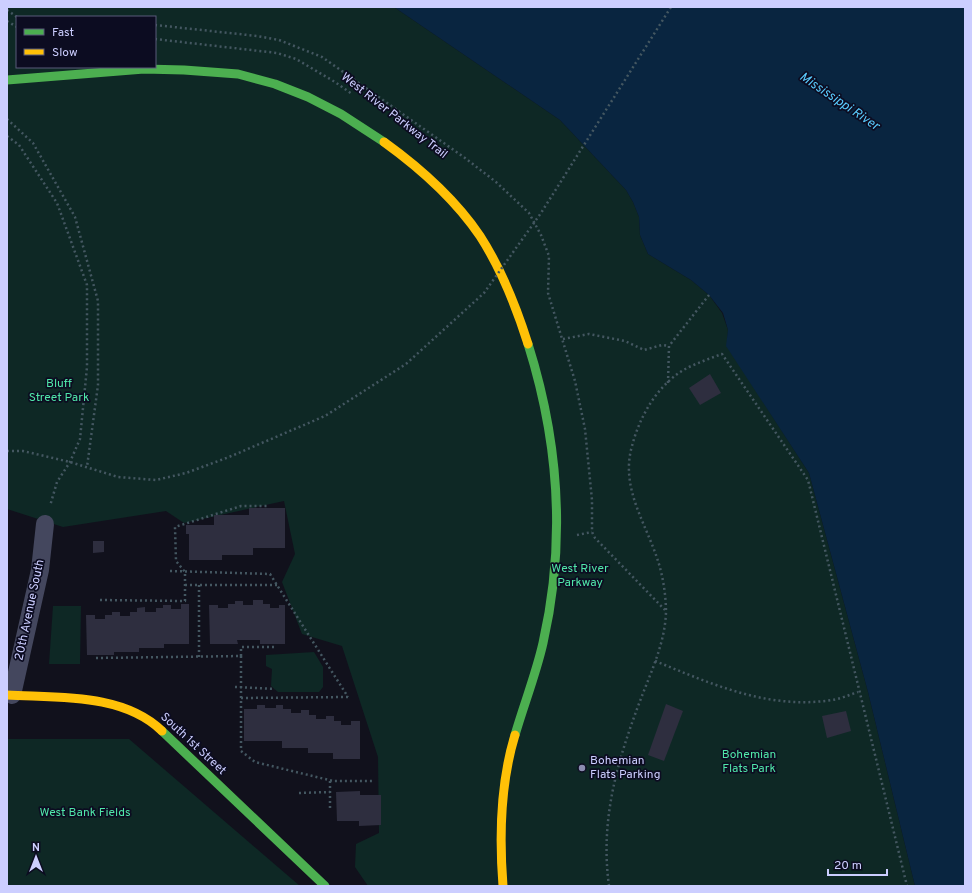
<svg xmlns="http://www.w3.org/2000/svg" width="972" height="893" font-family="Overpass,sans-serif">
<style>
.green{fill:#0e2825;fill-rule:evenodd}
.water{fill:#092540}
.building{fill:#2e2e3f}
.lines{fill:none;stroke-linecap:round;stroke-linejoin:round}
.path{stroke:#445761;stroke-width:2.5;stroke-dasharray:2 3;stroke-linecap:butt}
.street{stroke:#44475e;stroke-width:18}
.fast{stroke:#4caf50;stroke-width:9}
.slow{stroke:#ffc107;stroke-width:9}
.path-bridge{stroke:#445761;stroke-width:2.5;stroke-dasharray:2 3;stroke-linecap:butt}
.poi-dot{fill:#8b8cb0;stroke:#0c0c21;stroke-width:1.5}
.labels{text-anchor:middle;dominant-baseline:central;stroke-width:3.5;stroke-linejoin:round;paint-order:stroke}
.street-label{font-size:12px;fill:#ccceff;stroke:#0c0c21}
.park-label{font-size:12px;fill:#50e7a9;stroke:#0c0c21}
.poi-label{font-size:12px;fill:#ccceff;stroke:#0c0c21;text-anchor:start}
.water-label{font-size:13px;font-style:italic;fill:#5acdff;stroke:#0c0c21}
</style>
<rect width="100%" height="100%" fill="#11111c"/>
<g class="green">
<path d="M7,7H394L560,120L626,190L633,202L639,217L640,235L648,254L691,280L709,295L722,313L728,330L727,346L809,473L868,692L915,886H368L355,867L356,844L379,833L378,757L342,646L302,634L282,582L295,554L284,501L184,523L166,511L63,527L7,509ZM17,17H155V67H17Z"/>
<path d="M53,606H81L80,664H49Z"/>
<path d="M314,652L323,667V687L319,692H278L271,686L272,669L266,666V655Z"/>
<path d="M7,739H129L300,886H7Z"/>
</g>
<path class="water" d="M394,7H965V886H915L868,692L809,473L726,346L728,330L723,313L709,295L691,280L648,254L640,235L639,217L633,202L626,190L560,120Z"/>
<g class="building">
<path d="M710,374L721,393L700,405L689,388Z"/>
<path d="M249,508H285V548H253V555H222V560H189V534H186V525H214V515H249Z"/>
<path d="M93,541H104V552L93,553Z"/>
<path d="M253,600H263V604H270V608H279V605H285V644H260V640H237L238,644H210L209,605H218V608H228V604H235V601H243V605H253Z"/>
<path d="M181,604H189V644H164V648H139V652H114V655H87L86,615H95V619H105V615H112V612H120V616H130V612H137V608L145,607V612H156V608H163V605H171V609H181Z"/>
<path d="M666,704L683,711L664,761L648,755Z"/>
<path d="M257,705H265V708H276V705H283V709H291V713H301V710H309V715H316V719H326V716H334V721H341V725H351V721H360V759H333V753H308V748H282V741H244V709H257Z"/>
<path d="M846,711L851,731L827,738L822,716Z"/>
<path d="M360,791V795H381V825L359,826V821H337L336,792Z"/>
</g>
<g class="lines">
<g class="path">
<path d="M7,10L17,17"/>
<path d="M7,21L17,27"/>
<path d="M155,25L257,36L279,40L322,57L465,158L496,182L529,213L541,235L549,256L548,293L575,381L585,429L592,500V532L595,538L665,610"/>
<path d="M155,39L277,53L296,59L335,82L352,94"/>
<path d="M7,119L33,143L75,217L98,301V385L87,467"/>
<path d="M7,136L19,145L57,203L87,285V367L80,439L70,462L57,482L50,506"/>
<path d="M563,339L589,334L625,341L644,350L662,345L669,346"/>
<path d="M668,383L669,346L709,295"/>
<path d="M7,451H23L70,462L118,477L156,480L186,473L229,457L325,416L406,364"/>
<path d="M577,535L592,532"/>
<path d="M170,571L270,574L348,697"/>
<path d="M185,585H277"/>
<path d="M199,585V657"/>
<path d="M100,600L185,601V572L176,561L175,527L241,506H267"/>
<path d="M241,656V751L255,762L333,781H373"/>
<path d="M96,658L241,656V647H277"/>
<path d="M655,661C712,684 768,710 832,700C840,699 849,695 858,692"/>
<path d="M235,687L275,689"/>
<path d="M241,698L348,697"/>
<path d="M330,781V810"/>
<path d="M299,793L330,792"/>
<path d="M609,886C600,820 617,762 640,701C651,672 665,643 666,612C666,596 663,576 658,561C646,523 620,488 632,446C640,415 659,382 689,367C700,362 711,358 722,354L808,480L907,886"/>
</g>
<path class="street" d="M12,695L40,570L45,524"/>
<g class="fast">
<path d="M7,80L144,69L184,70L238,74L275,84L308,97L341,114L384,142"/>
<path d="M162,731L325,886"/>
<path d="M515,735C524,704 536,674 543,643C566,542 559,442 528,344"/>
</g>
<g class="slow">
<path d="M384,142C420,168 455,199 480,236C500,267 517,309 528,344"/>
<path d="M7,695C58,698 123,693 162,731"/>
<path d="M503,886C499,835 500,784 515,735"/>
</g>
<path class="path-bridge" d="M406,364L484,293L541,213L671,7"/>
</g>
<circle class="poi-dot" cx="582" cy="768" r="4"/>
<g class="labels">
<g class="street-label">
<text transform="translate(394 116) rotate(38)">West River Parkway Trail</text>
<text transform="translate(30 610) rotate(-78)">20th Avenue South</text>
<text transform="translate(193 744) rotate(43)">South 1st Street</text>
</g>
<g class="park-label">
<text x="59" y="384">Bluff<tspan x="59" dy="14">Street Park</tspan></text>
<text x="580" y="569">West River<tspan x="580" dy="14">Parkway</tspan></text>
<text x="749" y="755">Bohemian<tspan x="749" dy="14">Flats Park</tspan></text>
<text x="85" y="813">West Bank Fields</text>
</g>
<g class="poi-label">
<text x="590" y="761">Bohemian<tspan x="590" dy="14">Flats Parking</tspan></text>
</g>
<g class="water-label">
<text transform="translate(839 102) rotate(34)">Mississippi River</text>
</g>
</g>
<rect width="972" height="893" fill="none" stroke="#ccceff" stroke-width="16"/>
<rect x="16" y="16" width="140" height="52" fill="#0c0c21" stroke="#595a7a"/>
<rect x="24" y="29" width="20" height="6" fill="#4caf50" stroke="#595a7a"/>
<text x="52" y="36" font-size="12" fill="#ccceff">Fast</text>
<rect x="24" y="49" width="20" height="6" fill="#ffc107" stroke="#595a7a"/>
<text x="52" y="56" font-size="12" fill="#ccceff">Slow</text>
<g transform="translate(36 857)" stroke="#0c0c21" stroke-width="3" paint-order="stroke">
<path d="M0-3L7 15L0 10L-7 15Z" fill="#ccceff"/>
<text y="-6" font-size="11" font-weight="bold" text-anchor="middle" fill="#ccceff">N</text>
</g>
<path d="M828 869v6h59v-6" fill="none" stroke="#ccceff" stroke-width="2"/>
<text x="834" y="869" font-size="12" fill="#ccceff" stroke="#0c0c21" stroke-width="3" paint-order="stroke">20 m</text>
</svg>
